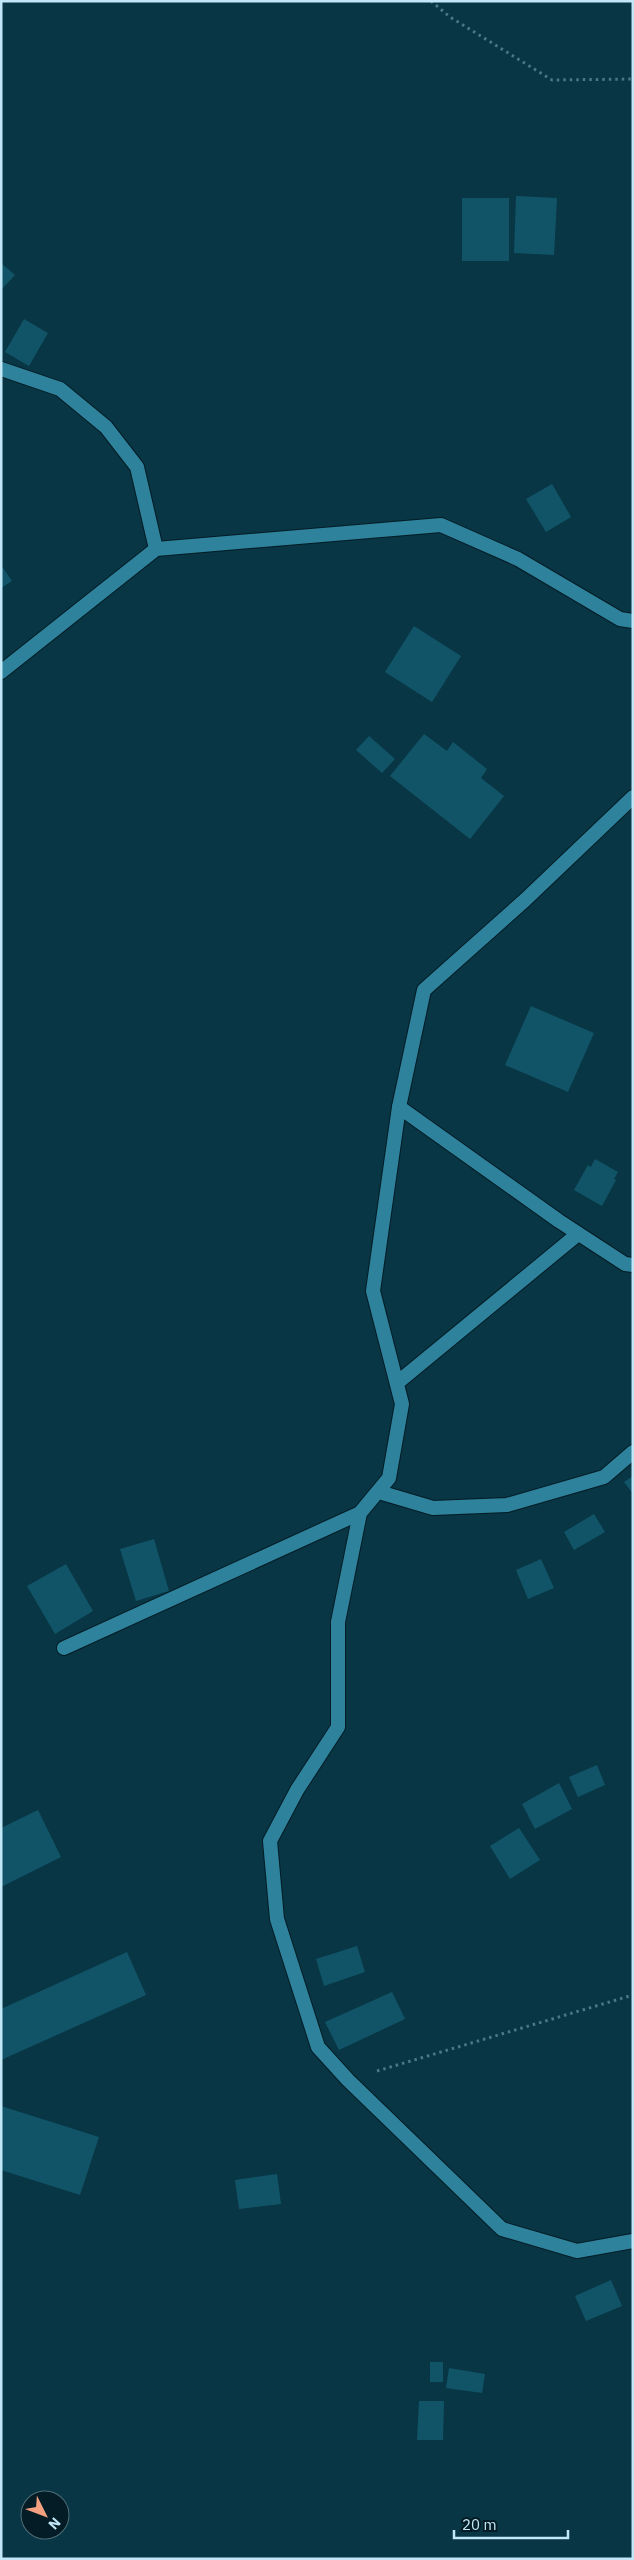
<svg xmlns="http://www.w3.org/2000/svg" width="634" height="2560" font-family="'IBM Plex Sans',sans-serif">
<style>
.building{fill:#115468}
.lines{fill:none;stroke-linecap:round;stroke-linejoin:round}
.service-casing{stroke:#031c25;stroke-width:16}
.minor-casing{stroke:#031c25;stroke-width:16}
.tertiary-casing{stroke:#031c25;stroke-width:16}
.path{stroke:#4c7786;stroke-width:3;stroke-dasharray:2.5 4;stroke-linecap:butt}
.service{stroke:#2e829c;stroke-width:14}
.minor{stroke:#2e829c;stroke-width:14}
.tertiary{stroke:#2e829c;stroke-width:14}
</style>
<rect width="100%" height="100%" fill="#083644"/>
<g class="building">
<path d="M516,196L557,198L554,255L514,253Z"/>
<rect x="462" y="198" width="47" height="63"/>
<path d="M1,263L15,275L1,290Z"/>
<path d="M24,319L48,333L29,366L5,352Z"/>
<path d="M552,484L571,517L546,532L526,499Z"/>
<path d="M1,565L12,581L1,588Z"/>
<path d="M414,626L461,656L432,702L385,672Z"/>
<path d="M424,734L447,751L453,742L487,769L481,778L504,796L470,839L390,776Z"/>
<path d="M369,736L395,759L382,773L356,750Z"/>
<path d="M531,1006L594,1033L568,1092L505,1065Z"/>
<path d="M595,1159L618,1172L614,1179L616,1180L602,1206L574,1190L588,1165L591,1167Z"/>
<path d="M633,1476V1494L624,1482Z"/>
<path d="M594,1514L605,1532L574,1550L564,1532Z"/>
<path d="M154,1539L169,1591L136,1601L120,1549Z"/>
<path d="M541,1559L554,1588L528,1599L516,1570Z"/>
<path d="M66,1564L93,1611L55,1634L27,1586Z"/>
<path d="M597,1765L605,1785L578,1797L569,1777Z"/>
<path d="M559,1783L572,1809L535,1829L522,1804Z"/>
<path d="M38,1810L61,1857L1,1887V1828Z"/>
<path d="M519,1828L540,1860L510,1879L490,1846Z"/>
<path d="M357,1946L365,1972L324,1986L316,1959Z"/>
<path d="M127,1952L146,1995L1,2060V2009Z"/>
<path d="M392,1992L405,2019L339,2050L325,2022Z"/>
<path d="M1,2106L99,2137L80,2195L1,2170Z"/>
<path d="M277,2174L281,2204L239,2209L235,2180Z"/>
<path d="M611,2280L622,2306L586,2321L575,2296Z"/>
<rect x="430" y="2362" width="13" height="20"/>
<path d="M449,2368L485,2374L482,2393L446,2388Z"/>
<path d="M419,2401H444L443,2440H417Z"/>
</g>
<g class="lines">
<defs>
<g id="service">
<path d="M397,1383L578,1234"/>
<path d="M379,1492L433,1508L507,1505L604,1477L633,1452"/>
</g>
<g id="minor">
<path d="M1,369L60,389L106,427L137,467L156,549"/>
<path d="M633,797L525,900L424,990L399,1107L373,1291L402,1404L389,1478L360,1513L338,1622V1727L297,1790L270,1841L277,1919L318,2047L348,2080L502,2229L577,2251L633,2241"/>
<path d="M399,1107L559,1221L625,1264L633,1265"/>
<path d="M64,1648L360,1513"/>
</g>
<path id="tertiary" d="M1,672L156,549L441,525L518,559L620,619L633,621"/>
</defs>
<use href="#service" class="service-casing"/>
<use href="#minor" class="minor-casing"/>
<use href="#tertiary" class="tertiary-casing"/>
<g class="path">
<path d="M431,1L450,17L552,80L633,79"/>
<path d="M377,2071L633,1995"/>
</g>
<use href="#service" class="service"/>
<use href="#minor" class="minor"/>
<use href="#tertiary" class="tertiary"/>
</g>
<rect width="634" height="2560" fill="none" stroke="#c2e8f7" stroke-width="5"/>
<g transform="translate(45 2515) rotate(132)"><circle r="24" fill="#031c25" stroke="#4f6e79"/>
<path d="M0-4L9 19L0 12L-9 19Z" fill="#f2a07f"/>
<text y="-8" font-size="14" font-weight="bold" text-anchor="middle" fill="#c2e8f7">N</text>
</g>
<path d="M454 2530v8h114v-8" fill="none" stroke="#c2e8f7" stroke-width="2.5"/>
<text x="462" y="2530" font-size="15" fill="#c2e8f7" stroke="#031c25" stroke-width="4" paint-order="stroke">20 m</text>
</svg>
